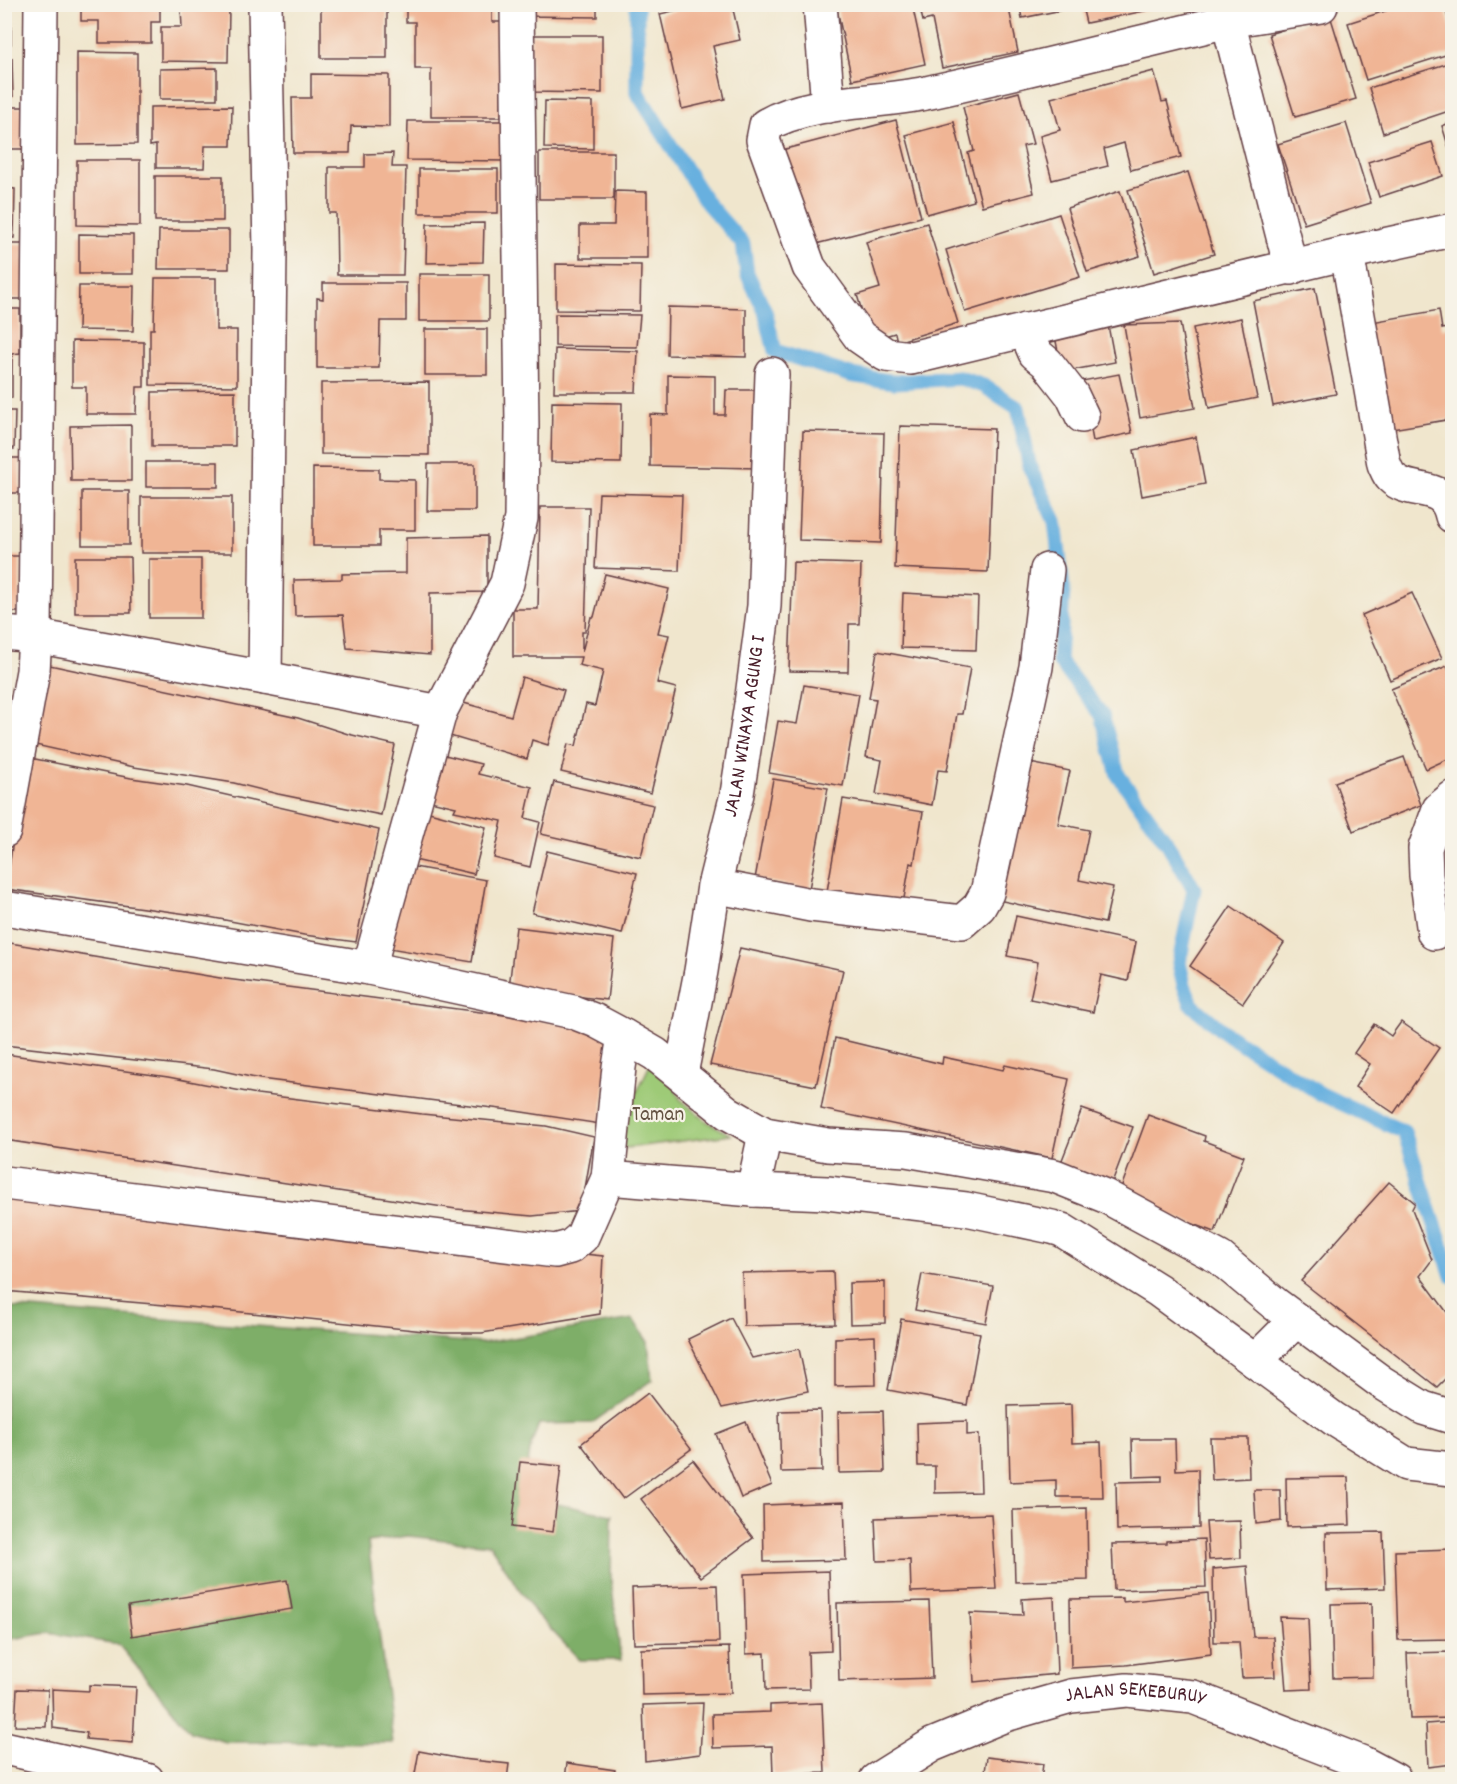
<svg xmlns="http://www.w3.org/2000/svg" width="1457" height="1784" font-family="Dekko,sans-serif">
<style>
.green{fill:#9eca77;stroke:#747451;stroke-width:1.5}
.forest{fill:#7eae68;stroke:#64664a;stroke-width:1.5}
.lines{fill:none;stroke-linecap:round;stroke-linejoin:round}
.stream{stroke:#67b0df;stroke-width:15}
.building{fill:#f0b595}
.minor-casing{stroke:#633d43;stroke-width:36}
.minor{stroke:#fff;stroke-width:33}
.labels{text-anchor:middle;dominant-baseline:central;stroke-width:4.5;stroke-linejoin:round;paint-order:stroke}
.street-label{font-size:21px;fill:#4a1f2b;stroke:#f7f3e8}
.park-label{font-size:21px;fill:#635242;stroke:#f7f3e8}
</style>
<rect width="100%" height="100%" fill="#f7f3e8"/>
<filter id="ink" filterUnits="userSpaceOnUse"><feTurbulence type="fractalNoise" baseFrequency=".0167" numOctaves="2"/><feDisplacementMap in="SourceGraphic" scale="12" xChannelSelector="R" yChannelSelector="G"/><feConvolveMatrix kernelMatrix="1 2 1 2 8 2 1 2 1" color-interpolation-filters="sRGB"/></filter>
<filter id="wash" filterUnits="userSpaceOnUse"><feTurbulence type="fractalNoise" baseFrequency=".008" numOctaves="4" result="noise"/><feDisplacementMap in="SourceGraphic" scale="24" xChannelSelector="R" yChannelSelector="G"/><feGaussianBlur stdDeviation="1.35" result="paint"/><feColorMatrix in="noise" values="0 0 0 0 0 0 0 0 0 0 0 0 0 0 0 0 0 1.4 0 .05"/><feComposite in="paint" operator="in"/></filter>
<g filter="url(#wash)">
<rect width="100%" height="100%" fill="#f0e6cd"/>
<path class="green" d="M657,1050L680,1099L706,1121L731,1135L609,1150Z"/>
<path class="forest" d="M5,1307L482,1343L633,1319L648,1342L652,1380L592,1423L539,1424L531,1445L522,1497L612,1515L611,1579L621,1660H580L536,1614L490,1545L408,1536L368,1542L393,1743L226,1742L191,1732L118,1644L48,1633L5,1640Z"/>
<g class="lines">
<path class="stream" d="M637,4V92L707,203L743,244L747,273L765,311L775,351L850,375L895,382L960,378L984,386L1018,408L1030,468L1055,521L1063,589L1059,661L1102,715L1118,775L1168,844L1194,889L1179,963L1184,985L1192,1005L1225,1033L1321,1094L1404,1132L1452,1276"/>
</g>
<g id="blocks">
<g class="building">
<rect x="4" y="4" width="7" height="40"/>
<path d="M81,4H160V22H151V43H99V21H81Z"/>
<rect x="321" y="4" width="66" height="54"/>
<path d="M406,4H492V22H511L502,69L501,117H431V69H415V22H406Z"/>
<path d="M524,4H597V17L524,16Z"/>
<path d="M836,4H912L925,64L852,80Z"/>
<path d="M919,4H1008L1018,52L942,68L932,19L923,21Z"/>
<path d="M1019,4H1158L1159,8L1086,23L1082,6L1022,18Z"/>
<path d="M1407,4H1444L1452,32V53L1366,80L1348,23Z"/>
<path d="M689,5H732L740,40L713,46L725,99L682,109L660,14L690,7Z"/>
<path d="M181,9H229L228,62L161,61V27H182Z"/>
<path d="M1330,15L1356,99L1295,117L1269,34Z"/>
<path d="M531,35H602V93L530,92Z"/>
<path d="M77,52L137,53V144L77,145Z"/>
<path d="M4,58H12L13,97H4Z"/>
<path d="M1452,62V110L1383,133L1369,88Z"/>
<path d="M217,68V99H160V69Z"/>
<path d="M1154,71L1162,102L1167,101L1181,157L1131,170L1124,143L1104,149L1108,166L1052,180L1040,136L1060,130L1051,98Z"/>
<path d="M311,74L389,75V127L351,126L350,153H293L292,98H311Z"/>
<path d="M1019,92L1033,144L1023,146L1034,193L982,206L968,153L974,151L963,107Z"/>
<path d="M545,101L593,102V149L544,148Z"/>
<path d="M232,106L231,146H205L204,168H156V145L150,146V107Z"/>
<rect x="5" y="107" width="19" height="42"/>
<path d="M896,120L921,217L804,247L778,151Z"/>
<path d="M408,121H508V161L407,160Z"/>
<path d="M954,122L974,201L927,214L906,135Z"/>
<path d="M1452,122V158L1442,126Z"/>
<path d="M1346,123L1371,203L1304,224L1278,144Z"/>
<path d="M1432,142L1443,176L1379,197L1368,162Z"/>
<rect x="539" y="152" width="75" height="47"/>
<path d="M393,153L392,167H406L403,275H337L336,213H329V167H365V154Z"/>
<path d="M77,160H140V226L77,225Z"/>
<rect x="419" y="169" width="79" height="44"/>
<path d="M1188,172L1214,254L1154,273L1128,190Z"/>
<rect x="155" y="176" width="68" height="45"/>
<path d="M4,188L15,189L14,238H4Z"/>
<path d="M615,191L647,192V258H580V225H614Z"/>
<path d="M1120,191L1140,256L1087,272L1067,208Z"/>
<path d="M1059,214L1080,277L965,312L946,250Z"/>
<path d="M484,223L483,262L426,263L427,224Z"/>
<path d="M927,223L958,323L897,342L895,333L871,340L857,295L880,288L866,242Z"/>
<path d="M159,230H229V269H158Z"/>
<path d="M79,234L133,235V274H79Z"/>
<path d="M4,244H24L25,299H4Z"/>
<path d="M556,264L641,265L640,311L556,310Z"/>
<rect x="419" y="274" width="70" height="47"/>
<path d="M155,278H216V330H237V386L150,385V329H154Z"/>
<path d="M323,283H406V321H380L379,368H317V298L323,299Z"/>
<path d="M79,286H134L133,331L78,330Z"/>
<path d="M1315,288L1336,394L1273,406L1253,301Z"/>
<path d="M668,307L746,309V357L667,355Z"/>
<path d="M4,309H20V353L12,354V398L4,399Z"/>
<path d="M1439,310L1442,329L1452,327V419L1386,430L1366,323Z"/>
<path d="M555,314L640,315L637,347L555,346Z"/>
<path d="M1241,318L1257,398L1209,408L1193,328Z"/>
<path d="M1107,320L1115,362L1062,372L1054,331Z"/>
<path d="M1180,323L1195,408L1140,418L1124,325Z"/>
<rect x="425" y="329" width="62" height="46"/>
<path d="M72,341L144,342V387H137L136,414H86V387H72Z"/>
<path d="M555,349L638,351L636,392H554Z"/>
<path d="M1119,374L1132,433L1093,441L1082,381Z"/>
<path d="M668,375L715,376V415H725L726,390H761L759,468L650,466V414L668,415Z"/>
<path d="M429,382V455L321,454V383Z"/>
<path d="M235,391V446H152V392Z"/>
<path d="M552,402L622,403L621,463L551,462Z"/>
<path d="M4,411H15L14,449H4Z"/>
<path d="M131,425V481H71L70,426Z"/>
<path d="M900,426L994,429L988,572L895,568Z"/>
<path d="M803,431L884,433L881,543L799,540Z"/>
<path d="M1196,437L1205,484L1142,496L1134,450Z"/>
<path d="M5,458H20V493H8V544H5Z"/>
<rect x="146" y="462" width="72" height="25"/>
<path d="M428,464H475V511H427Z"/>
<path d="M313,468L379,469V479L415,480V530H379V546H313Z"/>
<rect x="82" y="491" width="47" height="54"/>
<path d="M599,493L682,495L679,571L595,568Z"/>
<rect x="141" y="497" width="91" height="56"/>
<path d="M540,507H589L585,632H582V652L591,617H594L605,574L669,589L658,633L669,635L657,683L676,688L651,793L561,772L568,744L576,746L586,704L595,706L603,671L579,665L581,657H513V609H538Z"/>
<path d="M487,536V592L430,593V655L347,648L343,615L295,616L294,580L342,579V574L406,573V538Z"/>
<rect x="4" y="556" width="16" height="56"/>
<path d="M75,557H130L131,613H75Z"/>
<rect x="149" y="559" width="52" height="59"/>
<path d="M793,562L861,564L859,624H849L848,672L789,671Z"/>
<path d="M903,593L978,597L976,650L901,648Z"/>
<path d="M1412,593L1442,658L1390,680L1362,615Z"/>
<path d="M877,651L970,668L962,714H957L947,771L938,770L932,805L876,794L882,760L866,757L876,699L869,698Z"/>
<path d="M45,664L298,718L348,734L395,745L381,815L278,794L234,783L134,767L31,744Z"/>
<path d="M1447,666L1452,679V757L1426,769L1391,689Z"/>
<path d="M522,677L564,690L548,745L532,740L527,759L450,736L460,702L511,716Z"/>
<path d="M804,685L859,694L843,786L769,773L778,721L797,724Z"/>
<path d="M433,752L481,764L478,774L532,787L525,818L540,822L530,867L494,858L502,821L454,811L456,807L422,799Z"/>
<path d="M25,757L131,778L187,786L379,830L356,942L304,935L209,917L6,889Z"/>
<path d="M1404,757L1421,805L1353,831L1335,782Z"/>
<path d="M1025,762L1070,771L1058,824L1089,830L1079,880L1113,887L1105,923L993,899L1001,863L1010,865L1020,815Z"/>
<path d="M773,779L828,788L809,889L755,879Z"/>
<path d="M554,782L653,805L641,857L541,834Z"/>
<path d="M843,799L923,812L914,864L910,863L902,910L826,897Z"/>
<path d="M414,808L486,827L474,874L402,857Z"/>
<path d="M547,851L637,873L622,934L532,913Z"/>
<path d="M1452,852V871H1451L1448,853Z"/>
<path d="M398,864L486,880L472,962L383,947Z"/>
<path d="M1231,906L1284,943L1243,1003L1190,966Z"/>
<path d="M1016,916L1136,942L1128,981L1101,975L1093,1012L1030,999L1038,962L1007,956Z"/>
<path d="M516,927L614,939L607,1000L509,988Z"/>
<path d="M4,942L226,979L519,1017L611,1033L600,1124L509,1110L260,1079L214,1069L4,1045Z"/>
<path d="M740,948L843,970L816,1086L710,1065Z"/>
<path d="M1401,1022L1439,1048L1394,1113L1355,1087L1370,1064L1354,1053L1374,1024L1391,1036Z"/>
<path d="M835,1038L942,1064L943,1057L1003,1070L1005,1065L1069,1079L1052,1158L821,1109Z"/>
<path d="M5,1054L168,1077L257,1094L422,1114L546,1126L594,1137L581,1211L532,1216L456,1209L5,1140Z"/>
<path d="M1082,1109L1133,1127L1111,1185L1060,1165Z"/>
<path d="M1148,1115L1205,1136L1204,1141L1244,1156L1215,1232L1118,1196Z"/>
<path d="M1389,1182L1415,1203L1412,1209L1432,1260L1420,1276L1452,1319V1372L1437,1387L1301,1281Z"/>
<path d="M4,1194L603,1256L600,1314L482,1333H443L222,1310L4,1291Z"/>
<path d="M833,1271L835,1324L744,1326L742,1273Z"/>
<path d="M922,1274L993,1286L986,1323L915,1310Z"/>
<path d="M885,1282V1323L850,1324L849,1283Z"/>
<path d="M731,1318L752,1358L799,1349L808,1391L722,1408L688,1339Z"/>
<path d="M901,1319L980,1333L967,1405L888,1390Z"/>
<path d="M875,1336L876,1385L835,1386V1338Z"/>
<path d="M648,1393L691,1449L623,1499L581,1444Z"/>
<path d="M1071,1404L1072,1443L1101,1442L1103,1497H1056V1480L1010,1482L1008,1406Z"/>
<path d="M820,1410L822,1471L781,1472L779,1411Z"/>
<path d="M883,1411L885,1472L839,1473L838,1412Z"/>
<path d="M967,1421V1435L979,1434L981,1492L935,1493V1466H918L917,1423Z"/>
<path d="M746,1422L772,1485L741,1498L716,1434Z"/>
<path d="M1210,1438H1248L1249,1478L1212,1480Z"/>
<path d="M1132,1439H1175L1176,1470L1198,1469L1199,1528L1117,1530L1116,1482L1162,1481V1476L1133,1477Z"/>
<path d="M693,1460L753,1538L701,1577L641,1499Z"/>
<path d="M520,1462L561,1466L553,1532L512,1527Z"/>
<path d="M1348,1477L1350,1525L1287,1527L1286,1478Z"/>
<path d="M1254,1490H1280L1281,1521L1256,1524Z"/>
<path d="M844,1502L846,1560L764,1562L763,1505Z"/>
<path d="M1087,1508L1088,1580L1015,1582L1013,1510Z"/>
<path d="M991,1514L996,1589L911,1592L910,1560L877,1561L875,1518Z"/>
<path d="M1240,1521L1241,1558L1209,1560L1206,1522Z"/>
<path d="M1383,1532L1385,1588L1327,1590L1326,1533Z"/>
<path d="M1204,1539L1206,1587L1114,1590L1112,1544L1166,1543V1541Z"/>
<path d="M1452,1549V1639L1398,1640L1395,1551Z"/>
<path d="M1247,1566L1253,1637H1273L1275,1677L1242,1678L1239,1642H1214L1213,1569Z"/>
<path d="M829,1571L831,1651L808,1652L809,1689L766,1690L765,1653L746,1654L744,1574Z"/>
<path d="M287,1580L292,1609L132,1636L128,1606Z"/>
<path d="M717,1585L719,1642L634,1644L632,1588Z"/>
<path d="M1208,1593L1211,1654L1126,1665L1071,1668L1070,1599L1123,1598V1602Z"/>
<path d="M1054,1597L1057,1674L974,1682L970,1613L1023,1615L1022,1599Z"/>
<path d="M929,1601L932,1678L839,1681L837,1603Z"/>
<path d="M1372,1603L1373,1677L1333,1678L1331,1604Z"/>
<path d="M1280,1617L1308,1618L1311,1689L1286,1690Z"/>
<path d="M729,1647L731,1693L642,1695L641,1649Z"/>
<path d="M1452,1652V1718L1410,1719L1407,1653Z"/>
<path d="M89,1685L136,1687L133,1743L86,1739L87,1733L53,1728L52,1689L89,1691Z"/>
<path d="M17,1689L48,1690L46,1727L15,1726Z"/>
<path d="M703,1703L700,1754L645,1761L643,1705Z"/>
<path d="M822,1703L825,1773L773,1775L772,1746L713,1748L712,1714L770,1712V1705Z"/>
<path d="M1452,1722V1764L1428,1767L1426,1724Z"/>
<path d="M419,1751L462,1759L509,1764L507,1779H414Z"/>
<path d="M987,1757L1043,1764L1041,1779H984Z"/>
<path d="M567,1763L615,1770L614,1779H565Z"/>
</g>
</g>
</g>
<g filter="url(#ink)">
<use href="#blocks" fill-opacity="0" stroke="#633d43" stroke-width="1.5"/>
<g class="lines">
<defs>
<g id="minor">
<path d="M820,4L828,106"/>
<path d="M1228,21C1128,45 1027,71 926,93C875,104 812,99 766,125L763,140L809,267L860,337L886,355L911,358L1347,253L1452,230"/>
<path d="M1347,253L1384,464C1386,468 1388,474 1391,477C1411,497 1444,479 1452,516"/>
<path d="M1291,268L1228,21L1321,6"/>
<path d="M1025,330L1035,353L1047,363L1072,395L1082,416"/>
<path d="M4,633L35,636L265,678L270,250L265,4"/>
<path d="M265,678L440,712"/>
<path d="M4,831L33,671L35,636L41,4"/>
<path d="M714,886L811,905L962,922L979,907L987,893L1036,667L1047,570"/>
<path d="M4,908L369,968L573,1012L596,1021L624,1036L619,1067L608,1178L582,1237L570,1247L555,1251L4,1183"/>
<path d="M1434,933L1426,875L1425,848L1439,809L1452,798"/>
<path d="M369,968L440,712L507,583L521,518L522,427L517,4"/>
<path d="M624,1036L655,1054L728,1113L765,1134L828,1145L906,1150L1055,1176L1105,1196L1220,1258L1275,1304L1381,1382L1423,1408L1452,1417"/>
<path id="s1" d="M681,1074L701,971L714,886L737,794L751,704L764,606L772,374"/>
<path d="M608,1178L753,1190L827,1193L966,1209L1052,1227L1062,1230L1158,1290L1334,1419L1406,1464L1452,1469"/>
<path d="M753,1190L765,1134"/>
<path d="M1255,1361L1296,1320"/>
<path d="M4,1748L147,1780"/>
<path id="s2" d="M876,1780L932,1745L1005,1715L1071,1696L1127,1690L1193,1697L1363,1763L1395,1780"/>
</g>
</defs>
<use href="#minor" class="minor-casing"/>
<use href="#minor" class="minor"/>
</g>
</g>
<g class="labels">
<g class="street-label">
<text stroke="none"><textPath href="#s1" startOffset="354">JALAN WINAYA AGUNG I</textPath></text>
<text stroke="none"><textPath href="#s2" startOffset="278">JALAN SEKEBURUY</textPath></text>
</g>
<g class="park-label">
<text x="658" y="1116">Taman</text>
</g>
</g>
<rect width="1457" height="1784" fill="none" stroke="#f7f3e8" stroke-width="24"/>
</svg>
